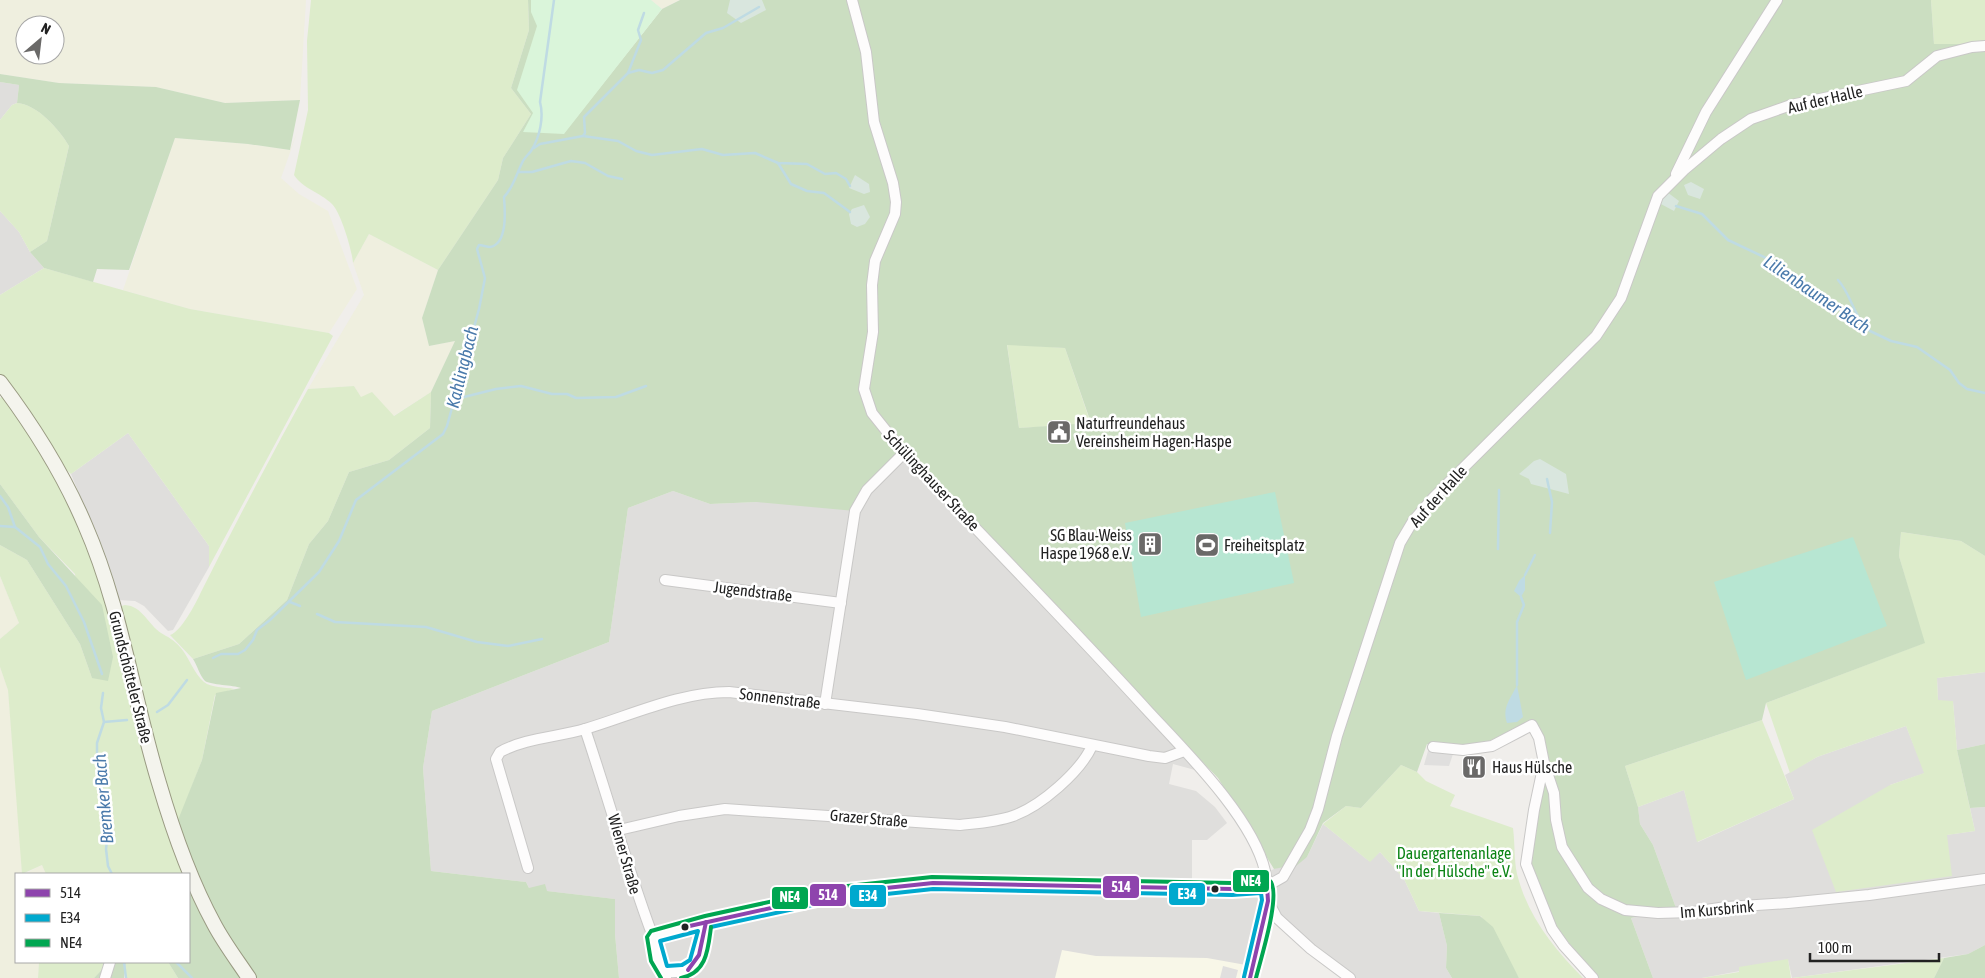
<svg xmlns="http://www.w3.org/2000/svg" width="1985" height="978" font-family="'Asap Condensed',sans-serif">
<style>
.residential{fill:#dfdedc}
.education{fill:#f8f7e8}
.farmland{fill:#efefdf;fill-rule:evenodd}
.grass{fill:#ddeccb}
.forest{fill:#cbdec1;fill-rule:evenodd}
.wetland{fill:#d9e6de}
.park{fill:#daf5da}
.pitch{fill:#b7e6d2}
.parking{fill:#e0dfde}
.water{fill:#bfdbe3}
.lines{fill:none;stroke-linecap:round;stroke-linejoin:round}
.stream{stroke:#bfdbe3;stroke-width:2.5}
.street-casing{stroke:#c9c8c7;stroke-width:12}
.secondary-casing{stroke:#999a82;stroke-width:16}
.street{stroke:#fdfcfc;stroke-width:10}
.secondary{stroke:#f4f4ed;stroke-width:14}
.bus-1-casing{stroke:#fff;stroke-width:8}
.bus-2-casing{stroke:#fff;stroke-width:8}
.bus-3-casing{stroke:#fff;stroke-width:8}
.bus-1{stroke:#8e44ad;stroke-width:4}
.bus-2{stroke:#00a9ce;stroke-width:4}
.bus-3{stroke:#00a651;stroke-width:4}
.bus-dot{fill:#222;stroke:#fff;stroke-width:2}
.labels{text-anchor:middle;dominant-baseline:central;stroke-width:5;stroke-linejoin:round;paint-order:stroke}
.street-label{font-size:16px;fill:#222;stroke:#fff}
.poi-label{font-size:16px;fill:#222;stroke:#fff;text-anchor:start}
.park-label{font-size:16px;fill:#0c8416;stroke:#fff}
.water-label{font-size:18px;font-style:italic;fill:#4a7aab;stroke:#fff}
.line-badge{stroke:#fff;stroke-width:2}
.badge-label{font-size:14px;text-anchor:middle;font-weight:bold;fill:#fff}
</style>
<rect width="100%" height="100%" fill="#f0eeeb"/>
<g class="residential">
<path d="M0,82L19,85L17,103L12,105L0,120Z"/>
<path d="M0,211L19,232L30,252L44,268L0,295Z"/>
<path d="M128,433L209,546V567L173,630L168,631L144,606L135,601L118,600L92,525L71,474Z"/>
<path d="M904,446L1204,761L1195,770L1173,764L1169,784L1196,791L1215,807L1227,823L1207,840H1192V880H1232L1236,883H1246L1274,869L1307,857L1323,824L1369,861L1380,852L1404,879L1419,911L1439,913L1447,946L1446,968L1452,978H1356L1318,951L1276,912L1257,908L1243,978H619L615,934V899L547,891L529,888L526,882L431,871L423,768L432,711L609,642L628,508L673,491L710,504L757,502Z"/>
<path d="M1985,672V744L1957,750L1953,702L1938,701L1937,678Z"/>
<path d="M1906,726L1925,773L1890,785L1946,835L1975,831L1970,808L1985,807V945L1968,954L1792,978L1788,960L1739,968L1740,971L1702,978H1653L1631,918L1676,908L1653,845L1640,824L1638,807L1684,790L1698,842L1794,799L1785,775L1817,757Z"/>
</g>
<path class="education" d="M1062,950L1096,956L1207,958L1246,965L1243,978H1055Z"/>
<g class="farmland">
<path d="M0,0H306L300,100L225,103L156,87L59,83L0,74ZM25,25H55V55H25Z"/>
<path d="M651,0H679L662,9Z"/>
<path d="M298,130L281,178L299,194L328,211L357,289L329,333L190,309L123,290L175,138L248,144L290,150Z"/>
<path d="M369,234L438,270L422,318L429,346L455,341L431,392L393,416L361,397L354,386L308,389L364,295L353,263Z"/>
<path d="M0,576L19,623L0,639Z"/>
<path d="M0,667L8,689L21,849L22,874H16V962H39L38,978H0Z"/>
<path d="M42,865L46,874H24Z"/>
</g>
<g class="grass">
<path d="M311,0H528L529,30L511,88L531,114L503,158L498,180L438,270L369,234L353,263C352,250 341,213 332,204C320,192 303,189 294,175L308,110L307,41Z"/>
<path d="M1931,0H1985V42L1976,44H1934Z"/>
<path d="M17,103C37,104 60,130 69,146L47,241L30,252L19,232L0,211V120L12,105Z"/>
<path d="M44,268L190,309L329,333L333,336L209,567V546L128,433L71,474L63,467L0,375V295Z"/>
<path d="M1007,344L1065,348L1091,424L1019,428Z"/>
<path d="M354,386L361,397L372,392L394,416L431,392L430,428L389,460L349,472L328,521L309,544L287,600L239,644L193,659L170,635C181,632 196,603 201,592C235,524 271,456 308,389Z"/>
<path d="M5,395L86,526L189,874H46L42,865L22,874L8,690L0,667V639L19,623L0,576V545L27,560L80,644L92,678L75,574L39,537L0,484V398Z"/>
<path d="M1901,532L1961,541L1985,556V672L1937,678L1938,700L1953,701L1957,750L1975,831L1947,835L1952,876L1836,892L1812,830L1890,785L1924,773L1906,726L1817,757L1790,773L1766,703L1924,643L1899,556Z"/>
<path d="M125,605C142,606 148,624 161,633C168,637 174,640 180,647C189,657 194,674 204,682C211,688 225,687 234,689L215,695L202,760L177,825L118,607Z"/>
<path d="M1762,720L1794,799L1697,842L1684,790L1638,807L1625,766Z"/>
<path d="M1401,765L1417,772L1426,781L1455,795L1450,806L1513,828C1515,843 1514,860 1517,874C1528,917 1553,947 1583,978H1519L1481,916L1419,911L1404,879L1380,852L1370,862L1323,824L1346,806L1361,808Z"/>
<path d="M1944,958L1934,978H1792Z"/>
<path d="M1788,959L1791,978H1702L1739,972V967Z"/>
<path d="M39,962H109L94,978H38Z"/>
<path d="M126,962H168L178,978H125Z"/>
</g>
<g class="forest">
<path d="M528,0H577L564,133L662,9L680,0H1931L1934,44H1976L1985,42V556L1961,541L1901,532L1899,556L1925,643L1766,703L1762,720L1625,766L1638,807L1640,824L1653,845L1676,908L1631,918L1653,978H1598L1554,925L1528,863L1548,764L1539,731L1508,732L1485,743L1466,746L1427,744L1417,772L1401,765L1361,808L1346,806L1323,823L1307,857L1290,871L1284,867L1274,869L1218,778L904,453L855,511L757,502L710,504L673,491L628,508L609,642L432,711L423,768L431,871L526,882L529,888L545,884L547,891L615,899V934L619,978H178L168,962H189V880L174,830L202,760L216,693L241,688C233,685 211,685 205,681C200,676 197,665 193,659L239,644L287,600L309,544L328,521L349,472L389,460L430,428L431,392L455,341L429,346L422,318L438,270L498,180L503,158L531,114L511,88L529,30ZM1007,345L1065,348L1091,423L1019,428Z"/>
<path d="M0,74L59,83L156,87L225,103L300,100L290,150L248,144L175,138L129,270L97,269L93,282L44,268L30,252L47,241L69,146C60,130 37,104 17,103L19,85L0,82Z"/>
<path d="M0,484L39,537L102,605L113,657L108,681L92,678L80,644L27,560L0,545Z"/>
<path d="M1985,744V807L1970,808L1957,750Z"/>
<path d="M1439,913L1480,916L1493,927L1519,978H1452L1446,968L1447,946Z"/>
<path d="M1985,945V978H1934L1944,958L1968,954Z"/>
<path d="M109,962H126L124,978H94Z"/>
</g>
<g class="wetland">
<path d="M730,0H762L766,10L741,23L727,13Z"/>
<path d="M855,175L869,184L870,192L864,194L849,188Z"/>
<path d="M1691,182L1704,189L1700,199L1688,195L1684,185Z"/>
<path d="M1667,192L1679,201L1674,211L1659,203Z"/>
<path d="M864,205L870,217L865,224L857,227L851,224L849,214L852,209Z"/>
<path d="M1540,459L1566,474L1569,494L1531,484L1529,479L1519,474L1534,461Z"/>
</g>
<path class="park" d="M531,0H651L662,9L564,134L523,132L533,113L517,90L537,26L531,12Z"/>
<g class="pitch">
<path d="M1275,492L1294,583L1141,617L1125,523Z"/>
<path d="M1853,537L1887,626L1746,680L1714,582Z"/>
</g>
<g class="parking">
<path d="M1428,751H1454L1449,766L1424,765Z"/>
<path d="M1223,966L1238,970L1236,978H1220Z"/>
</g>
<g class="water">
<path d="M1525,575V590L1521,597L1514,591L1519,581Z"/>
<path d="M1517,685L1523,717L1517,722L1507,723C1502,707 1510,700 1517,685Z"/>
</g>
<g class="lines">
<g class="stream">
<path d="M628,73L641,40L638,30L644,13"/>
<path d="M583,136L618,141L636,151L652,155L702,149L723,155L755,153L778,163L807,164L825,174L836,173L846,179L850,186"/>
<path d="M534,148L540,144L583,136L585,133L584,117L628,73L639,70L652,73L663,70L706,33L723,28L759,7"/>
<path d="M778,163L791,184L807,191L824,193L850,212"/>
<path d="M519,172H532L571,161L585,163L608,176L622,179"/>
<path d="M1676,206L1702,214L1728,240L1766,258L1788,279L1834,304L1850,320L1863,324L1870,331L1891,341L1917,347L1950,370L1959,383L1967,389L1985,393"/>
<path d="M1838,280C1850,293 1852,310 1863,324"/>
<path d="M456,399L496,389L521,386L552,394H567L576,398L616,397L646,386"/>
<path d="M1547,479L1552,502L1550,533"/>
<path d="M0,496L8,507L15,527L40,547L48,564L66,586L84,622L102,674"/>
<path d="M0,526L15,527"/>
<path d="M1498,549L1499,490"/>
<path d="M1525,575L1535,555"/>
<path d="M290,602L300,606"/>
<path d="M317,614L335,622L426,627L477,642L508,646L542,639"/>
<path d="M213,658L221,654H238L245,650L253,640L257,630L270,620L319,572L339,541L356,500L443,434L447,426L479,309L485,278L477,249L479,245C482,245 487,247 490,247C508,244 505,210 504,197C513,188 516,175 522,163C524,158 528,155 531,151C540,137 544,117 540,102L554,0"/>
<path d="M1517,685V622L1524,605L1521,597"/>
<path d="M103,693L101,708L104,722L97,743V752L103,804L109,824L106,849L108,866L112,874"/>
<path d="M157,712L168,705L187,680"/>
<path d="M104,722L127,720"/>
<path d="M124,962L126,978"/>
<path d="M176,962L192,978"/>
</g>
<defs>
<g id="street">
<path d="M852,0L866,52L874,122L893,183L896,202L895,214L875,261L872,285L873,332L864,389L872,413L904,453C985,539 1068,623 1148,711C1185,751 1253,818 1265,871C1273,906 1259,944 1250,978"/>
<path d="M1676,174L1706,112L1777,0"/>
<path d="M665,580L841,603"/>
<path d="M825,704L855,511L867,490L904,453"/>
<path d="M585,729C608,797 627,867 652,934C658,949 659,963 666,978"/>
<path d="M1433,747L1463,750L1492,746L1532,725L1539,738L1544,763L1534,810L1526,864L1552,929L1564,946L1593,978"/>
<path d="M1544,763L1554,793L1556,820L1562,847L1588,888L1601,899L1625,910L1658,913L1693,912L1726,907L1788,903L1869,895L1985,879"/>
<path d="M619,830L679,816L725,809L960,825C978,823 996,822 1013,816C1041,806 1080,772 1092,746"/>
<path d="M528,868L496,759L500,752C525,738 558,737 585,729C632,715 680,692 729,692L917,714L1005,727L1149,756L1165,758L1184,751"/>
<path d="M1268,901L1277,918L1311,949L1350,978"/>
<path d="M653,937L706,922L839,893L933,883L1232,889L1267,886L1283,877L1310,830L1318,809L1337,736L1400,543L1413,521L1433,498L1596,336L1621,298L1658,196L1684,170L1721,139L1751,119L1791,105L1906,81L1937,56L1972,47L1985,46"/>
<path d="M663,972C670,972 677,973 684,971C704,967 702,937 706,922"/>
<path d="M105,978L110,962"/>
</g>
<path id="secondary" d="M0,382C34,427 63,473 85,525C121,607 133,698 159,783C173,831 190,880 214,924C224,943 237,960 249,978"/>
</defs>
<use href="#street" class="street-casing"/>
<use href="#secondary" class="secondary-casing"/>
<use href="#street" class="street"/>
<use href="#secondary" class="secondary"/>
<defs>
<g id="bus-1">
<path d="M685,927L839,893L933,883L1232,889L1267,886"/>
<path d="M688,970L699,955L706,922"/>
<path d="M1250,978L1268,901L1267,886"/>
</g>
<g id="bus-2">
<path d="M711,927L840,899L933,889L1232,895L1261,893L1262,900L1244,977"/>
<path d="M698,931L690,960L682,965L667,966L660,941Z"/>
</g>
<g id="bus-3">
<path d="M661,978L651,961L647,937L651,931L705,916L838,887L932,877L1232,883L1269,880C1283,890 1260,961 1256,978"/>
<path d="M681,978C707,973 708,949 711,927"/>
</g>
</defs>
<use href="#bus-1" class="bus-1-casing"/>
<use href="#bus-2" class="bus-2-casing"/>
<use href="#bus-3" class="bus-3-casing"/>
<use href="#bus-1" class="bus-1"/>
<use href="#bus-2" class="bus-2"/>
<use href="#bus-3" class="bus-3"/>
</g>
<defs>
<symbol id="civic-square" viewBox="-11 -11 22 22"><rect x="-9" y="-9" width="18" height="18" rx="4" fill="#6a6968" stroke="#fff"/><path d="M-.6-6.5H3V-4.5H.6V-3L4-1V1h2V6H-6V1h2V-1L-.6-3ZM-1.2 2.5V6h2.4V2.5Z" fill="#fff"/></symbol>
<symbol id="building-square" viewBox="-11 -11 22 22"><rect x="-9" y="-9" width="18" height="18" rx="4" fill="#6a6968" stroke="#fff"/><path d="M-4-6H4V6H1V3H-1V6H-4ZM-2.5-4.3h1.7v1.8h-1.7ZM.8-4.3h1.7v1.8H.8ZM-2.5-1h1.7V.8h-1.7ZM.8-1h1.7V.8H.8Z" fill="#fff"/></symbol>
<symbol id="stadium-square" viewBox="-11 -11 22 22"><rect x="-9" y="-9" width="18" height="18" rx="4" fill="#6a6968" stroke="#fff"/><path d="M0-5a6.5 5 0 1 0 0 10a6.5 5 0 1 0 0-10ZM-3.5-1.8h7v3.6h-7Z" fill="#fff"/></symbol>
<symbol id="restaurant-square" viewBox="-11 -11 22 22"><rect x="-9" y="-9" width="18" height="18" rx="4" fill="#6a6968" stroke="#fff"/><path d="M-5-6h1v4h1v-4h1v4h1v-4h1v5L-1.5 .5V6h-2V.5L-5-1ZM5-6V6H3V1.5H1.5Q1.5-4 5-6Z" fill="#fff"/></symbol>
</defs>
<g fill-rule="evenodd">
<use href="#civic-square" x="1045" y="418" width="28" height="28"/>
<use href="#building-square" x="1136" y="530" width="28" height="28"/>
<use href="#stadium-square" x="1193" y="531" width="28" height="28"/>
<use href="#restaurant-square" x="1460" y="753" width="28" height="28"/>
</g>
<g class="bus-dot">
<circle cx="1215" cy="889" r="4.5"/>
<circle cx="685" cy="927" r="4.5"/>
</g>
<g class="labels">
<g class="street-label">
<text transform="translate(1825 99) rotate(-13)">Auf der Halle</text>
<text transform="translate(932 480) rotate(47)">Schülinghauser Straße</text>
<text transform="translate(1438 496) rotate(-48)">Auf der Halle</text>
<text transform="translate(753 591) rotate(7)">Jugendstraße</text>
<text transform="translate(131 677) rotate(76)">Grundschötteler Straße</text>
<text transform="translate(780 698) rotate(7)">Sonnenstraße</text>
<text transform="translate(869 818) rotate(5)">Grazer Straße</text>
<text transform="translate(625 854) rotate(74)">Wiener Straße</text>
<text transform="translate(1717 909) rotate(-5)">Im Kursbrink</text>
</g>
<g class="poi-label">
<text x="1076" y="423">Naturfreundehaus<tspan x="1076" dy="18">Vereinsheim Hagen-Haspe</tspan></text>
<text x="1132" y="535" text-anchor="end">SG Blau-Weiss<tspan x="1132" dy="18">Haspe 1968 e.V.</tspan></text>
<text x="1224" y="545">Freiheitsplatz</text>
<text x="1492" y="767">Haus Hülsche</text>
</g>
<g class="park-label">
<text x="1454" y="853">Dauergartenanlage<tspan x="1454" dy="18">"In der Hülsche" e.V.</tspan></text>
</g>
<g class="water-label">
<text transform="translate(1817 294) rotate(34)">Lilienbaumer Bach</text>
<text transform="translate(462 367) rotate(-76)">Kahlingbach</text>
<text transform="translate(103 799) rotate(-95)">Bremker Bach</text>
</g>
</g>
<g class="line-badge">
<rect x="1232" y="869" width="38" height="24" rx="5" fill="#00a651"/>
<rect x="1102" y="875" width="38" height="24" rx="5" fill="#8e44ad"/>
<rect x="1168" y="882" width="38" height="24" rx="5" fill="#00a9ce"/>
<rect x="809" y="883" width="38" height="24" rx="5" fill="#8e44ad"/>
<rect x="849" y="884" width="38" height="24" rx="5" fill="#00a9ce"/>
<rect x="771" y="886" width="38" height="24" rx="5" fill="#00a651"/>
</g>
<g class="badge-label">
<text x="1251" y="886">NE4</text>
<text x="1121" y="892">514</text>
<text x="1187" y="899">E34</text>
<text x="828" y="900">514</text>
<text x="868" y="901">E34</text>
<text x="790" y="902">NE4</text>
</g>
<rect x="15" y="873" width="175" height="90" fill="#ffffff" stroke="#a7a7a7"/>
<rect x="25" y="889" width="25" height="8" fill="#8e44ad" stroke="#a7a7a7"/>
<text x="60" y="898" font-size="15" fill="#222222">514</text>
<rect x="25" y="914" width="25" height="8" fill="#00a9ce" stroke="#a7a7a7"/>
<text x="60" y="923" font-size="15" fill="#222222">E34</text>
<rect x="25" y="939" width="25" height="8" fill="#00a651" stroke="#a7a7a7"/>
<text x="60" y="948" font-size="15" fill="#222222">NE4</text>
<g transform="translate(40 40) rotate(28)"><circle r="24" fill="#ffffff" stroke="#a7a7a7"/>
<path d="M0-4L9 19L0 12L-9 19Z" fill="#6a6968"/>
<text y="-8" font-size="14" font-weight="bold" text-anchor="middle" fill="#222222">N</text>
</g>
<path d="M1810 953v8h129v-8" fill="none" stroke="#222222" stroke-width="2.5"/>
<text x="1818" y="953" font-size="15" fill="#222222" stroke="#ffffff" stroke-width="4" paint-order="stroke">100 m</text>
</svg>
